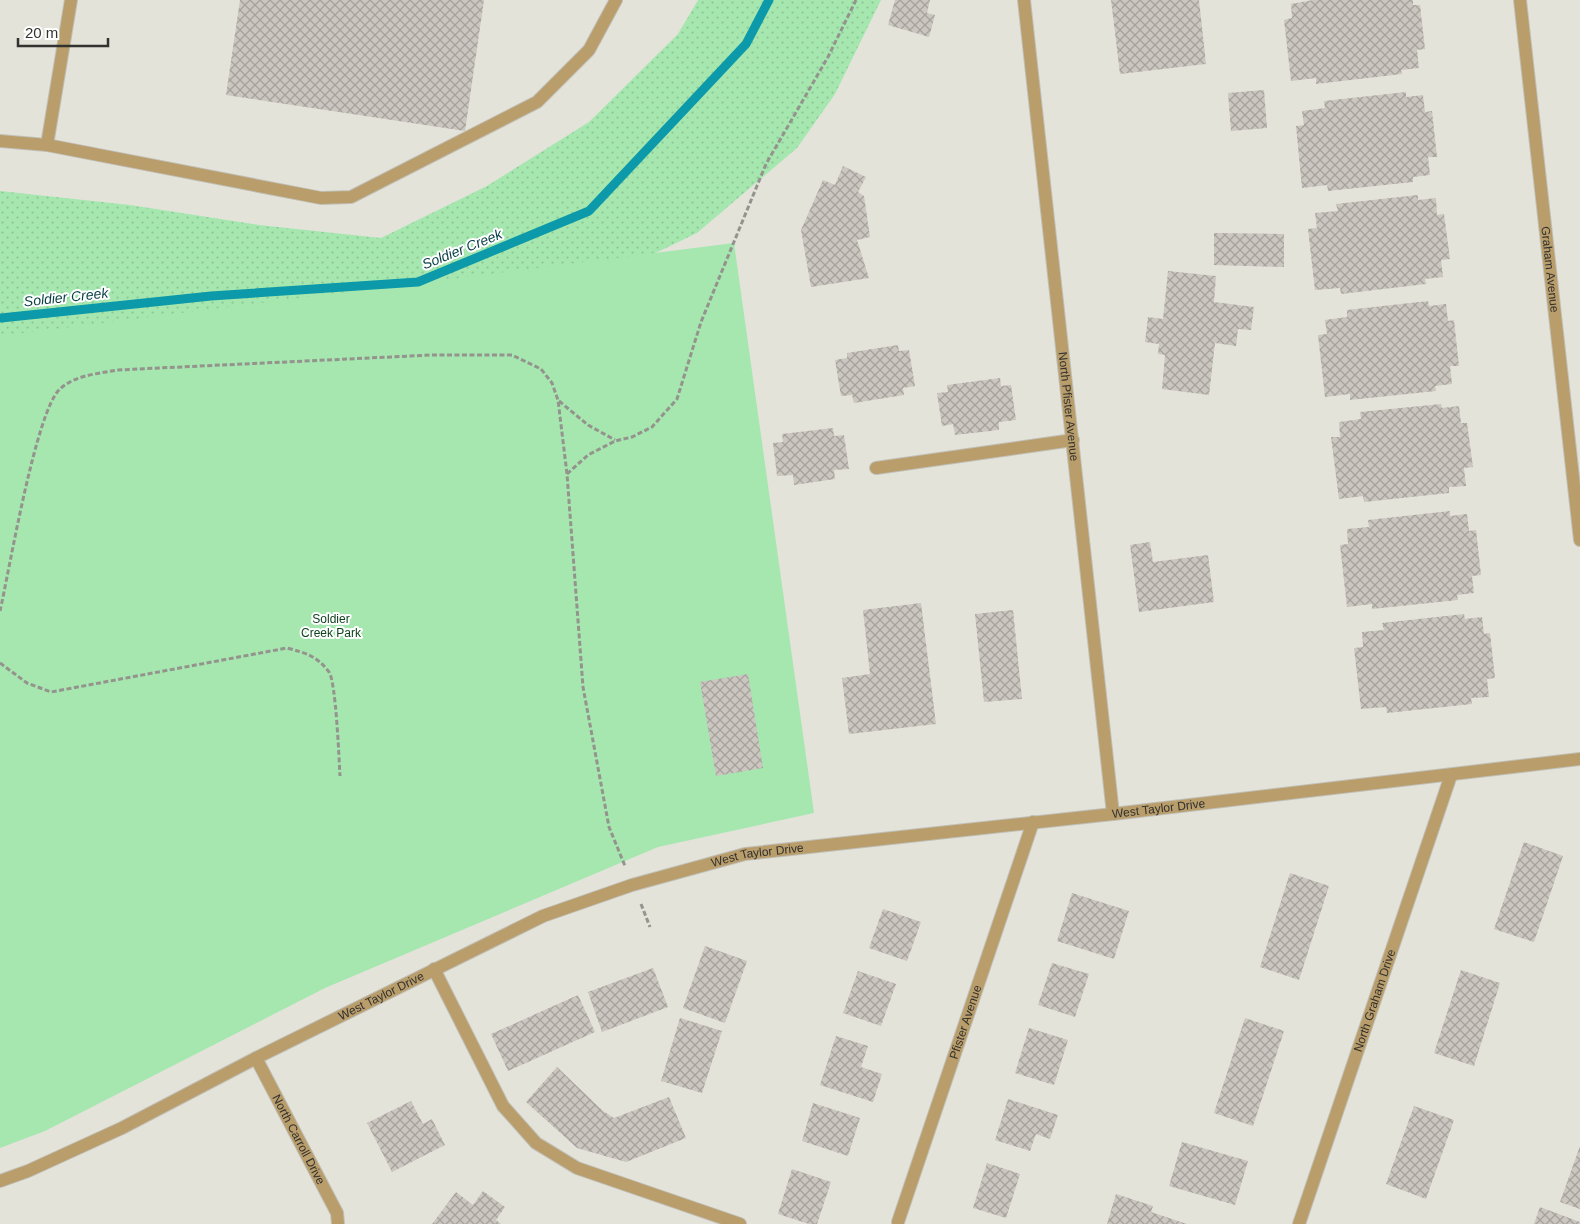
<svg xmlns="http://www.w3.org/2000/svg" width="1580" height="1224" font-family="Helvetica,sans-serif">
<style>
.grass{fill:url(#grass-dots)}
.green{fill:#a5e7af}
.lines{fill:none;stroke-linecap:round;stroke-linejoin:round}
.stream{stroke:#0c99a9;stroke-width:9}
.building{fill:url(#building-cross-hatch)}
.minor-casing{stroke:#c0c0b8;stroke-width:14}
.path{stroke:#94938d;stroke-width:3;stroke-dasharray:5 2.5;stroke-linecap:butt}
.minor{stroke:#b99d6b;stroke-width:12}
.labels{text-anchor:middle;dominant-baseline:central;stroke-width:4;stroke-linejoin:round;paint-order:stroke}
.street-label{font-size:12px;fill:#32322f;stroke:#fff}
.park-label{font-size:12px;fill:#0e411c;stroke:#fff}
.water-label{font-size:14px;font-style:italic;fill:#073e45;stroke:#fff}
</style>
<defs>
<pattern id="grass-dots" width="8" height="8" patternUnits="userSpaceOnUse" patternTransform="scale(1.25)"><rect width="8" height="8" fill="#a5e7af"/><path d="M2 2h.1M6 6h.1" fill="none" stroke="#8ec797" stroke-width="1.8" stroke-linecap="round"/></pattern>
<pattern id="building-cross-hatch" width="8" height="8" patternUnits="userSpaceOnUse" patternTransform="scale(1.25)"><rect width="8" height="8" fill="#cbc6bf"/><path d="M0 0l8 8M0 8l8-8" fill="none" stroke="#a5a19c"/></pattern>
</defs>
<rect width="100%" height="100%" fill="#e4e3da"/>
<path class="grass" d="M698,0H881L835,94L797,148L697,233L552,303L0,520V191L130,205L259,225L381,238L487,186L589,122L678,34Z"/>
<path class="green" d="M734,243L814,813L658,847L325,988L45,1131L0,1148V336Z"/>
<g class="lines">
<path class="stream" d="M1,318L211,296L418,282L589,211L746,44L769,0"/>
</g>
<g class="building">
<path d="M240,0H484L465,131L226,95Z"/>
<path d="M895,0H930L927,13L935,15L929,37L888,25Z"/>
<path d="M1111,0H1199L1206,64L1120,74Z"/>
<path d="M1313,0H1413V5H1420L1425,49L1417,50L1419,68L1401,70L1402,74L1316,84V78L1291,81L1284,20L1292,18L1291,4Z"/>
<path d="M1264,90L1267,128L1231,131L1228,93Z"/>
<path d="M1406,92V97L1423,95L1425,112L1432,111L1437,157H1428L1430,175L1413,177V182L1328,191L1327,185L1302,188L1296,126L1304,125L1302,111L1325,108L1324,101Z"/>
<path d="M843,166L866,177L858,192L864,196L870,237L857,240L869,278L811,287L801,230L823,180L835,185Z"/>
<path d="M1418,195V200L1436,198L1437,215L1444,214L1450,259L1441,260L1443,277L1425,279L1426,284L1341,294L1340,288L1315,290L1308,229L1317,228L1315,213L1338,211L1336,204Z"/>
<path d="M1214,233L1284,234V267L1214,265Z"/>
<path d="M1168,271L1216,276L1214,302L1254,307L1251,330L1238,329L1236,346L1215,343L1209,395L1162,389L1165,355L1158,354L1159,344L1145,342L1148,317L1163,319Z"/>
<path d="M1428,301L1429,306L1446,304L1448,321L1454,320L1459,366H1450L1452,384L1435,386L1436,391L1350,400V394L1325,397L1318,335L1327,334L1325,320L1347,317V310Z"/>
<path d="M898,345L899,351L909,350L915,386L903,388L904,395L854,403L852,395L841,396L835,360L847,358V353Z"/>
<path d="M1000,378L1001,386L1011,385L1016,420L999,422V430L955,435L953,424L942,426L937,393L948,392L947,385Z"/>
<path d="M1441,404L1442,408L1459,406L1461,423H1467L1473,467L1464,468L1466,486L1449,487V493L1364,502L1363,496L1339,499L1331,437H1340L1339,422L1361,419L1360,412Z"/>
<path d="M833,428L834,436L844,435L849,469L834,470L835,479L794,485L793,475L777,476L773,443L783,442L782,434Z"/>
<path d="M1450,511V516L1467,514L1469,531L1476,530L1481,575L1472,576L1474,593L1457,595L1458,600L1372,609V604L1347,607L1340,545L1348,544L1347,529L1369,527L1368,520Z"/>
<path d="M1150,542L1153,562L1208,555L1214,602L1139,612L1130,545Z"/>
<path d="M921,603L936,724L849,734L842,678L870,674L863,610Z"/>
<path d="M1013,610L1022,699L984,702L975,614Z"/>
<path d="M1464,614L1465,619L1482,617L1484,634L1490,633L1495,678L1487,679L1489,697L1471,698L1472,704L1387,713L1386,707L1361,709L1354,648L1363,647L1362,632L1384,630L1382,623Z"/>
<path d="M748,674L763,768L716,776L700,682Z"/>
<path d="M1524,842L1563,856L1534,942L1494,929Z"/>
<path d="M1290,873L1329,886L1299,980L1260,967Z"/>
<path d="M1072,893L1129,911L1114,959L1057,941Z"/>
<path d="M883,909L921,922L907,961L869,948Z"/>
<path d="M705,946L747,961L725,1023L683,1008Z"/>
<path d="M1052,963L1089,974L1075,1017L1038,1005Z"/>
<path d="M653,968L668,1007L602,1032L588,992Z"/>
<path d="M1461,970L1500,983L1474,1066L1434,1053Z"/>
<path d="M858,971L896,984L881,1026L843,1013Z"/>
<path d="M578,995L595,1032L508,1071L491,1034Z"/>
<path d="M680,1018L722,1031L702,1093L661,1081Z"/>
<path d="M1245,1018L1284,1031L1253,1126L1214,1113Z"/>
<path d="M1029,1028L1068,1040L1054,1085L1015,1073Z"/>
<path d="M836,1036L868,1046L861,1067L882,1074L873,1102L820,1085Z"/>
<path d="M557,1067L603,1111L614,1118L669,1097L686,1138L626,1162L577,1148L526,1102Z"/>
<path d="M1008,1099L1058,1115L1050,1139L1036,1134L1030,1151L995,1140Z"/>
<path d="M411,1101L423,1124L432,1119L445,1145L392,1172L367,1123Z"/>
<path d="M813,1103L860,1118L848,1156L802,1141Z"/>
<path d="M1414,1106L1454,1120L1426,1199L1386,1184Z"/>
<path d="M1182,1142L1248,1161L1235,1205L1169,1186Z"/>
<path d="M1580,1146V1209L1560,1202Z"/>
<path d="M987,1163L1020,1174L1006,1218L973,1208Z"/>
<path d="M792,1169L831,1182L817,1224H809L778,1214Z"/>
<path d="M483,1191L505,1207L496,1220L501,1224H432L456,1192L473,1205Z"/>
<path d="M1116,1194L1153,1206L1151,1212L1187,1224H1107Z"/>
<path d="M1540,1207L1580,1222V1224H1534Z"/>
</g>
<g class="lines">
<defs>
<g id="minor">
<path id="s1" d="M1024,0L1113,814"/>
<path id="s2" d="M1520,0L1580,540"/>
<path d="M0,141L47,145L71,0"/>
<path d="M47,145L321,198L351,197L537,102L589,50L616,0"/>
<path d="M876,468L1073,440"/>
<path d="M434,969L503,1106L536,1143L577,1168L740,1224"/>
<path id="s3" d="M256,1058L337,1213L338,1224"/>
<path id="s4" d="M0,1181L28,1171L122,1128L256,1058L543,916L632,885L745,854L1113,814L1580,759"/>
<path id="s5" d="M898,1222L1033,822"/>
<path id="s6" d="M1299,1224L1451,775"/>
</g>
</defs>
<use href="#minor" class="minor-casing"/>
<g class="path">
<path d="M559,401L588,425L615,440"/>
<path d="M567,474L588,455L615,441L632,437L652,427L677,399L701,322L766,164L828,57L856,0"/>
<path d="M0,611C9,572 36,410 60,389C75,375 97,374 117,370L432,355H512L541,369L552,383L558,400L567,474L583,687L609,827L625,866"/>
<path d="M0,663L27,683L51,692L287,648C306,653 317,656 329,672C336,682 339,759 340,776"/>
<path d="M641,904L650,927"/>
</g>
<use href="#minor" class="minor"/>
</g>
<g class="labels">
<g class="street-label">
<text stroke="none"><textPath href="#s2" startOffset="271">Graham Avenue</textPath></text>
<text stroke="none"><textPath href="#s1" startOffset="409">North Pfister Avenue</textPath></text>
<text stroke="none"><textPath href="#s4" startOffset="1232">West Taylor Drive</textPath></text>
<text stroke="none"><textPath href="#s4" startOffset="828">West Taylor Drive</textPath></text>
<text stroke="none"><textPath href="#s4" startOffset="424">West Taylor Drive</textPath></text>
<text stroke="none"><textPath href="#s6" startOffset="236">North Graham Drive</textPath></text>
<text stroke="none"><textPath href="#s5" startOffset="211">Pfister Avenue</textPath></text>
<text stroke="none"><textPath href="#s3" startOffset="92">North Carroll Drive</textPath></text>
</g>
<g class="park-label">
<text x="331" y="619">Soldier<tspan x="331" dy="14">Creek Park</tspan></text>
</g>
<g class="water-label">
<text transform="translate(462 249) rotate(-22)">Soldier Creek</text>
<text transform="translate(66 297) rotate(-6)">Soldier Creek</text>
</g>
</g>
<path d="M18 38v8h90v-8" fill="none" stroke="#32322f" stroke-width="2.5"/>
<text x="25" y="38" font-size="15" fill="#32322f" stroke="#ffffff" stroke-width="4" paint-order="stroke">20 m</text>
</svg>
